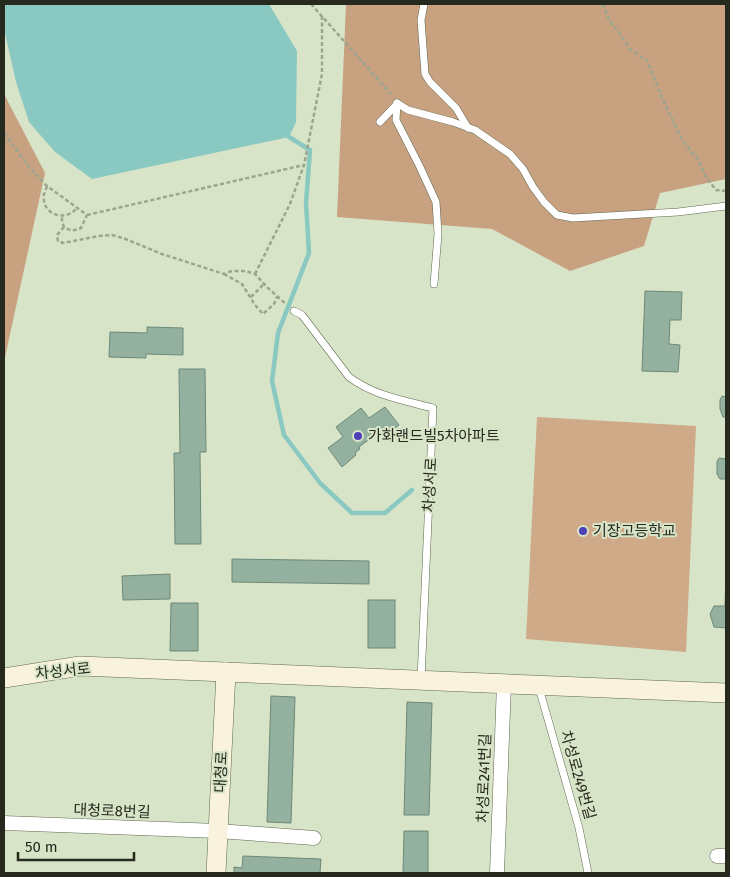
<svg xmlns="http://www.w3.org/2000/svg" width="730" height="877" font-family="'Fira Sans','Noto Sans KR',sans-serif">
<style>
.green{fill:#cfaa89}
.forest{fill:#c7a180}
.water{fill:#8ac8c2}
.lines{fill:none;stroke-linecap:round;stroke-linejoin:round}
.stream{stroke:#8ac8c2;stroke-width:4.5}
.building{fill:#94b19f;stroke:#6c8877}
.lane-casing{stroke:#5e684e;stroke-width:8}
.street-casing{stroke:#5e684e;stroke-width:15}
.secondary-casing{stroke:#5e684e;stroke-width:20}
.path{stroke:#9ca58e;stroke-width:2.5;stroke-dasharray:4 2.5;stroke-linecap:butt}
.lane{stroke:#fff;stroke-width:7}
.street{stroke:#fff;stroke-width:14}
.secondary{stroke:#f9f3dd;stroke-width:19}
.poi-dot{fill:#4e3fb6;stroke:#d8e4c7;stroke-width:2}
.labels{text-anchor:middle;dominant-baseline:central;stroke-width:4;stroke-linejoin:round;paint-order:stroke}
.poi-label{font-size:15px;fill:#25291e;stroke:#d8e4c7;text-anchor:start}
.street-label{font-size:15px;fill:#25291e;stroke:#d8e4c7}
</style>
<rect width="100%" height="100%" fill="#d8e4c7"/>
<path class="green" d="M537,417L696,426L686,652L526,639Z"/>
<g class="forest">
<path d="M346,4H726V179L660,193L644,246L570,271L492,229L337,217Z"/>
<path d="M4,94L45,173L4,362Z"/>
</g>
<path class="water" d="M4,4H269L297,51L296,122L289,137L92,179L55,152L29,122L16,82L4,29Z"/>
<g class="lines">
<path class="stream" d="M289,137L310,150L306,203L309,253L278,333L272,381L284,435L320,483L352,513H385L412,490"/>
</g>
<g class="building">
<path d="M645,291L682,292L681,320H670L669,344L680,345L678,372L642,371Z"/>
<path d="M147,327L183,328V355L146,354V358L109,357L110,332L147,333Z"/>
<path d="M179,369H205L206,452H200L201,544H175L174,453H180Z"/>
<path d="M722,396L726,397V417H723L720,409V400Z"/>
<path d="M385,407L399,425L389,433L388,431L383,435L382,434L377,437L375,435L359,447L360,449L355,453L356,455L342,467L328,448L343,437L336,427L361,408L369,418Z"/>
<path d="M719,458L726,459V479H720L717,474V462Z"/>
<path d="M232,559L369,561V584L232,582Z"/>
<path d="M726,566V628L714,627L710,614L714,606H725Z"/>
<path d="M170,574V599L123,600L122,576Z"/>
<rect x="368" y="600" width="27" height="48"/>
<path d="M171,603H198V651H170Z"/>
<path d="M271,696L295,697L291,823L267,822Z"/>
<path d="M407,702L432,703L429,815H404Z"/>
<path d="M404,831H428V873H403Z"/>
<path d="M243,856L321,859L320,873H234V867L242,868Z"/>
</g>
<g class="lines">
<defs>
<g id="lane">
<path d="M424,4L421,20L425,74L430,82L456,108L468,128"/>
<path d="M397,103L408,110L453,122L475,130L510,154L523,169L533,187L544,202L557,215L573,218L678,212L726,206"/>
<path d="M397,103L396,120L419,165L436,202L438,234L434,284"/>
<path d="M380,122L397,104"/>
<path d="M294,311L302,315L349,377C375,396 402,400 433,408L421,679"/>
<path d="M539,688L579,828L588,873"/>
</g>
<g id="street">
<path d="M4,823L218,831L314,838"/>
<path d="M717,856H726"/>
<path d="M497,873L504,683"/>
</g>
<g id="secondary">
<path d="M4,678L80,666L726,693"/>
<path d="M216,873L226,672"/>
</g>
</defs>
<use href="#lane" class="lane-casing"/>
<use href="#street" class="street-casing"/>
<use href="#secondary" class="secondary-casing"/>
<g class="path">
<path d="M311,4L391,94"/>
<path d="M602,4L611,23L619,32L630,49L647,61L663,100L681,138L689,149L698,159L706,177L716,190L726,191"/>
<path d="M4,133L31,169L47,186L87,215L81,228C74,231 70,231 64,227L62,222V216"/>
<path d="M47,186C46,189 45,192 44,194C41,214 64,223 77,208"/>
<path d="M87,215L304,165"/>
<path d="M64,227L57,235L58,241L63,243L99,236L112,235L123,238L162,254L224,274L232,271H246L255,274L268,288L286,304"/>
<path d="M224,274L242,284L255,305L263,314L274,304L277,297"/>
<path d="M255,274L290,204L304,165L322,74V16"/>
<path d="M251,297L264,284"/>
</g>
<use href="#lane" class="lane"/>
<use href="#street" class="street"/>
<use href="#secondary" class="secondary"/>
</g>
<g class="poi-dot">
<circle cx="358" cy="436" r="5"/>
<circle cx="583" cy="531" r="5"/>
</g>
<g class="labels">
<g class="poi-label">
<text x="368" y="436">가화랜드빌5차아파트</text>
<text x="593" y="531">기장고등학교</text>
</g>
<g class="street-label">
<text transform="translate(430 485) rotate(-87)">차성서로</text>
<text transform="translate(63 671) rotate(-6)">차성서로</text>
<text transform="translate(221 772) rotate(-87)">대청로</text>
<text transform="translate(578 775) rotate(74)">차성로249번길</text>
<text transform="translate(484 778) rotate(-88)">차성로241번길</text>
<text transform="translate(112 811) rotate(2)">대청로8번길</text>
</g>
</g>
<rect width="730" height="877" fill="none" stroke="#25291e" stroke-width="10"/>
<path d="M18 852v8h116v-8" fill="none" stroke="#25291e" stroke-width="2.5"/>
<text x="25" y="852" font-size="15" fill="#25291e" stroke="#d8e4c7" stroke-width="4" paint-order="stroke">50 m</text>
</svg>
